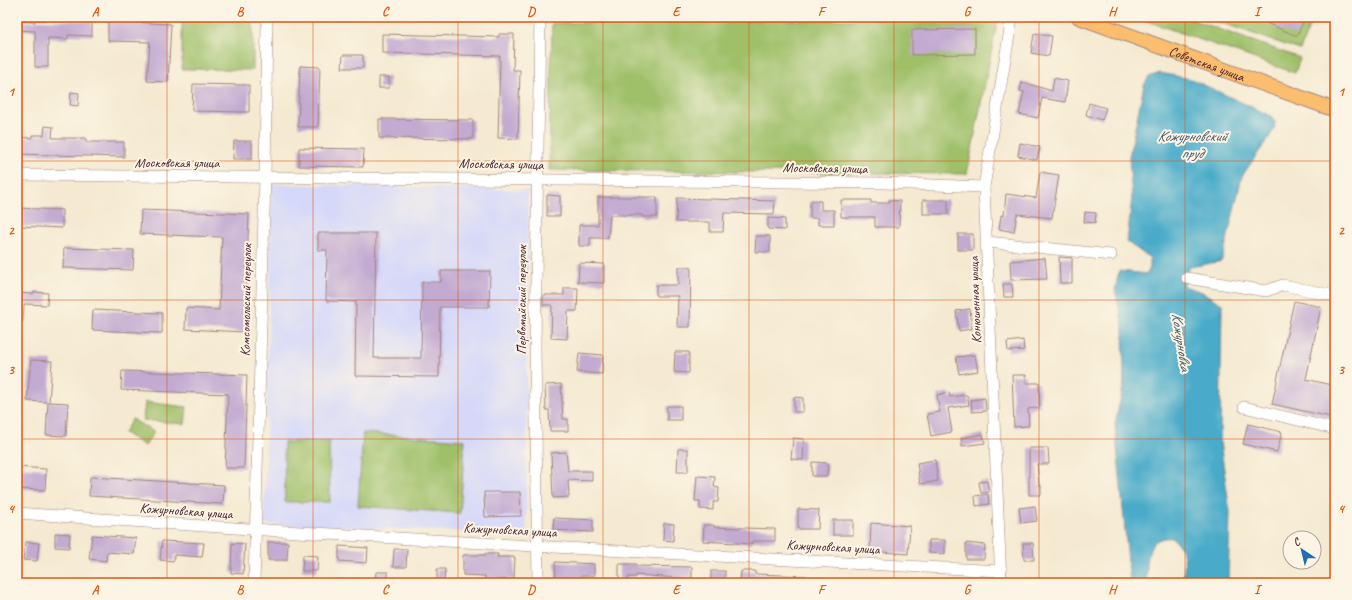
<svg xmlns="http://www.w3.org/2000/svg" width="1352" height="600" font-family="Caveat,sans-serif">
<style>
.built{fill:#d5d8f9}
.green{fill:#9fc069;stroke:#74704a}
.water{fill:#4aabc9;stroke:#4a657a}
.building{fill:#c2aad1}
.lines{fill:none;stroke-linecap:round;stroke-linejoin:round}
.minor-casing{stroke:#a0847e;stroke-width:12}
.major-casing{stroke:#a0847e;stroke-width:16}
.minor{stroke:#fff;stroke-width:11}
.major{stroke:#fbbe6e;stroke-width:14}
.grid{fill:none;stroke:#e0560e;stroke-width:1;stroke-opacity:0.55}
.labels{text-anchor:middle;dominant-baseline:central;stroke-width:4;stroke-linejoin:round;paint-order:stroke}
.street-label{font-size:14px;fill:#4a1f2b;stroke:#fcf5e5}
.water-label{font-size:15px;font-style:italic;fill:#4a576a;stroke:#fcf5e5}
.neatline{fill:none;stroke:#e0560e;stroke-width:1.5}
.grid-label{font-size:13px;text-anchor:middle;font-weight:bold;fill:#e0560e}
</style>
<rect width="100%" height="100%" fill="#fcf5e5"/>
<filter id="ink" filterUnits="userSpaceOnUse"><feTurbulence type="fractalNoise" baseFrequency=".025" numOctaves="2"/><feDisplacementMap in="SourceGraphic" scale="8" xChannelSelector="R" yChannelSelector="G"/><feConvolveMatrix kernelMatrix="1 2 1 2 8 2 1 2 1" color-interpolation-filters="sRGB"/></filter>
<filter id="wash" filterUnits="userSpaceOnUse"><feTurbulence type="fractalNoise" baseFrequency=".012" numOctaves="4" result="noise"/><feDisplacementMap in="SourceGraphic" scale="16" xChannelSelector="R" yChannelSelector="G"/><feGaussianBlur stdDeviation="0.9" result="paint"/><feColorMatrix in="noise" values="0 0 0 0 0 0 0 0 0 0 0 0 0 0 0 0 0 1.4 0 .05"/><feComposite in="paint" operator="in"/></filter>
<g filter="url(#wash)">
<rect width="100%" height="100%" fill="#f5ead1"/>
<path class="built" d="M272,184L528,190L526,534L264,524Z"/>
<g class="green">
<path d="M1136,17H1185L1300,58L1295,73Z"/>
<path d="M1205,17H1313L1300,50Z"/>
<path d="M998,18L967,174L549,170L552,23Z"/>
<path d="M182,20H253V70L182,69Z"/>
<path d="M145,402L187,407L185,424L143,420Z"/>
<path d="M132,419L154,432L145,446L124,433Z"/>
<path d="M363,433L465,440L460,513L358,506Z"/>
<path d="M284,442H329L330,502H285Z"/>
</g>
<path class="water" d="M1160,73L1191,79L1271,116L1275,122L1274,130L1242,176L1222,261L1190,267L1184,277V286L1202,292L1222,304L1220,442L1230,512L1228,583H1180L1183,580C1185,561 1187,553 1173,538C1145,535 1148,559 1146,580L1150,583H1130L1115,424L1124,383L1123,325L1115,290L1119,271L1147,274L1150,268V258L1127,242L1132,198L1129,157L1144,85L1149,77Z"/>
<g id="blocks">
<g class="building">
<path d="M1252,17H1305L1297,36Z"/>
<path d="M35,20L92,21V36L68,35V39L48,38V67H35V31L17,30V21L35,22Z"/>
<path d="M108,21L171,24L168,82L147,81L150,42L108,41Z"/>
<path d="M975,29V54L912,55V30Z"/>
<path d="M382,34L499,37V34H514L513,70H520L518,139L498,138L500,56L382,53Z"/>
<path d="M1034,34L1052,36L1049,56L1031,53Z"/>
<path d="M343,55H363V68H342Z"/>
<path d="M300,66L320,67L318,127H298Z"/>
<rect x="379" y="77" width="10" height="11"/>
<path d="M1054,78L1068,81L1065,102L1042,98L1038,118L1019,114L1024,92L1020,91L1022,82L1052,91Z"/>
<path d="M193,84L249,85V112L192,111Z"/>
<path d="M71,92L79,93L78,106L70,105Z"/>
<path d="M1089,103L1106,108L1102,120L1086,115Z"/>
<path d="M379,119L473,120V139L379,138Z"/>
<path d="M45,126L53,127L52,138H86V142H124V157L17,154V137L32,138V135H44Z"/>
<path d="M234,141H252V159H233Z"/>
<path d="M1020,143L1040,147L1037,160L1018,156Z"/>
<path d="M299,148L364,149L363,167L299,166Z"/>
<path d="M1040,172L1059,175L1052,218L1017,214L1014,232L999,229L1001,215L1004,216L1006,194L1036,198Z"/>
<path d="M547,195L560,196V216H547Z"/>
<path d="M598,197H657V217H642V215H610L608,238H590V246H579V225H598Z"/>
<path d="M677,198L775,201L774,214L724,213L723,232H710V222H676Z"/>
<path d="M841,200H871V203H889V200L900,201L899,227H875V217H841Z"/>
<rect x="923" y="200" width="25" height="14"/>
<path d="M810,201H821V210H834V225H818V218H810Z"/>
<path d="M17,208L62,210V228L17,226Z"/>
<path d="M141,210L249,214L244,332L185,329L186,308L219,310L222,237L140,234Z"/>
<path d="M1085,212L1096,213L1095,223L1084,222Z"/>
<path d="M768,218L785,219V230L768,229Z"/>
<path d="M318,233H376L374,358H421L422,282H441V271H490L489,307H440L439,377L355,376L356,302L326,301L327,250H318Z"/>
<rect x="958" y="234" width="15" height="16"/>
<path d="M756,236H770V252H755Z"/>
<path d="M64,248L134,250L133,270L63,268Z"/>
<path d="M1059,257L1072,258V283H1060Z"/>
<path d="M1045,258L1047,279L1011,280L1010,261Z"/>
<path d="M579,263L604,264V283L578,282Z"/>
<path d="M678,267H691L690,327H677L678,296H656V285H678Z"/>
<path d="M1003,284H1012L1013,297H1004Z"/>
<path d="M564,288H578L577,311H568L567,339L551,338L552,305H543V295H564Z"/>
<path d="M34,292L48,293L47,305L24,304L23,321H17V293L33,294Z"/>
<path d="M1294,301L1321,307L1306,379L1335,386V418L1272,404Z"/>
<path d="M970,309L972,329L959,331L956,311Z"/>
<path d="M93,310L162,313V333L92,330Z"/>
<path d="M1023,340L1024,350L1008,351L1007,342Z"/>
<path d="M675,352H689V373L674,372Z"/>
<path d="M579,353L603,355L602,374L577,372Z"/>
<path d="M975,355L978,371L959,374L956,357Z"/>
<path d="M31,360L52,361L49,402L68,403L66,436L46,435L48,402L27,401Z"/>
<path d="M122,371L247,375L244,468H225L228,394L121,390Z"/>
<path d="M1012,375H1026V383H1039L1040,407L1028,409L1029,426L1014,427Z"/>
<path d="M561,384L563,419H568V431H550L549,410H546L545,385Z"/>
<path d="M949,392L950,397L967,395L969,405L948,408L952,432L931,436L927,414L940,412L937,395Z"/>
<path d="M794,397L803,398V412H794Z"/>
<path d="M985,398L986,411L972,412L971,400Z"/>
<rect x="667" y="406" width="14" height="14"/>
<path d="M1248,424L1282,432L1277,452L1243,444Z"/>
<path d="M983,434L985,443L962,446L961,438Z"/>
<path d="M793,438L804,439L803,460L791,459Z"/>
<path d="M1029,448H1048L1049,464H1037L1039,485H1041V495H1029Z"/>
<path d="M678,449H688V472H677Z"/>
<path d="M566,452L568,471H592V481L568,480L569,497L553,498L551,453Z"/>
<path d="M935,460L938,481L920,484L917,463Z"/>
<path d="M812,462L828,463L827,476H812Z"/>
<path d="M17,467L46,469L45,490L17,489Z"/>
<path d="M697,476L715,477L714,487L719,488L718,502H713V510L700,509V501H695Z"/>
<path d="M90,477L224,485L223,504L89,496Z"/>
<path d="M987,481L989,492L981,493L979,482Z"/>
<path d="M484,492H520L521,516L485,517Z"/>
<path d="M988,494L989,504L976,506L975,496Z"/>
<path d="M1035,506L1037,521L1021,523L1019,508Z"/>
<path d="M798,509L819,510L818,529H798Z"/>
<path d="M554,518L593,520V532L553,530Z"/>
<rect x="833" y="520" width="20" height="15"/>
<path d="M664,523L674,524L673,541L663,540Z"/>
<path d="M871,523L910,526L908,554L870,551Z"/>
<path d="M704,525H714V527L775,529V541H752V544L703,541Z"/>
<path d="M55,533L70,534L69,548L55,547Z"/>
<path d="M92,535L136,538L134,554L107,552L106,561L89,559Z"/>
<path d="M929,540H945V554L929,553Z"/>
<path d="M162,541L204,543L202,557L174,555V561L160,560Z"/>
<path d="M25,542L39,543L37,561L23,560Z"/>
<path d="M268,542H288L287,560H268Z"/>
<path d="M232,543L245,544L243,574L231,573Z"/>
<path d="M966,543L985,545L984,559H966Z"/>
<path d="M1023,543H1033L1034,560H1024Z"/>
<path d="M339,546L368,548L367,563L339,561Z"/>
<path d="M394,549H407L406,567H393Z"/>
<path d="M485,554H498L497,557H515L514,579L485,581V576L463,575V555H485Z"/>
<path d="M303,555L318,556L317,571H302Z"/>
<path d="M555,562L594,564V576H579V583H556Z"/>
<path d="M619,564H636V566L692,567V579L636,575V577H628V583H619Z"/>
<path d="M437,569H445L444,583H437Z"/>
<rect x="711" y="571" width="14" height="12"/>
<path d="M741,571H755V574L807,576V583H740Z"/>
<path d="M376,572H388V583H375Z"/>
</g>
</g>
</g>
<g filter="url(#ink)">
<use href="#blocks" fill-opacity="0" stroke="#a0847e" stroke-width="1"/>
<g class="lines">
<defs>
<g id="minor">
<path d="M17,175L884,183L984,187"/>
<path d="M988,242L1111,255"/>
<path d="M1187,278L1266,291L1283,285L1335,296"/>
<path d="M1244,407L1335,429"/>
<path d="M17,513C345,537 673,554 1001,571"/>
<path d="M254,583L265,177L267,17"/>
<path d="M538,583L535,347L540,17"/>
<path d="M1001,583L984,187L1012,17"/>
</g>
<g id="major">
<path id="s1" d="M1079,17L1335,110"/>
</g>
</defs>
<use href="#minor" class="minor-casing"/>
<use href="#major" class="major-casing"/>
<use href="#minor" class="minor"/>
<use href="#major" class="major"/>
</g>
</g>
<path class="grid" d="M167,17V583M313,17V583M458,17V583M603,17V583M749,17V583M894,17V583M1039,17V583M1185,17V583M17,161H1335M17,300H1335M17,439H1335"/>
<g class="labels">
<g class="street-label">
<text stroke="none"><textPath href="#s1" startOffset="136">Советская улица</textPath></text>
<text x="177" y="162">Московская улица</text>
<text transform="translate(501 164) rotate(1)">Московская улица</text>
<text transform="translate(825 168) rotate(1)">Московская улица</text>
<text transform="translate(246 300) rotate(-89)">Комсомольский переулок</text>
<text transform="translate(521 300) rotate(-90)">Первомайский переулок</text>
<text transform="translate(975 300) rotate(-92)">Конюшенная улица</text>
<text transform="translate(186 511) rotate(4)">Кожурновская улица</text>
<text transform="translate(510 530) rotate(3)">Кожурновская улица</text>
<text transform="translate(833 547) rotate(3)">Кожурновская улица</text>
</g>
<g class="water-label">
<text x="1192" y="136">Кожурновский<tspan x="1192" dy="17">пруд</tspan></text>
<text transform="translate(1181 342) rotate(81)">Кожурновка</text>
</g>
</g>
<rect width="1352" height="600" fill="none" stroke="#fcf5e5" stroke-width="44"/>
<g transform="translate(1302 550) rotate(325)"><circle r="19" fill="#fcf5e5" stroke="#b59f9b"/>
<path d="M0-3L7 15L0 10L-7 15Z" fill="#1f6fb2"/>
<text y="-6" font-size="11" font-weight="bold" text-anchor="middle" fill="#4a1f2b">С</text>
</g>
<rect x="22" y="22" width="1308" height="556" class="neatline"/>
<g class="grid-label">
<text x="95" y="16">A</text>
<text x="240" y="16">B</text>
<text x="385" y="16">C</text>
<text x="531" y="16">D</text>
<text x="676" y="16">E</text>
<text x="821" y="16">F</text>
<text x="967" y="16">G</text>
<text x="1112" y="16">H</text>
<text x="1257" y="16">I</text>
<text x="11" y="96">1</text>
<text x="1341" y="96">1</text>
<text x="11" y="235">2</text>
<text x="1341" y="235">2</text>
<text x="11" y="374">3</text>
<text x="1341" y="374">3</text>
<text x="11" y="513">4</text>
<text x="1341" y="513">4</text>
<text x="95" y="594">A</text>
<text x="240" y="594">B</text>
<text x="385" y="594">C</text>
<text x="531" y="594">D</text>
<text x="676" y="594">E</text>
<text x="821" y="594">F</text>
<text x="967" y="594">G</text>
<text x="1112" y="594">H</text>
<text x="1257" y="594">I</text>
</g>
</svg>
